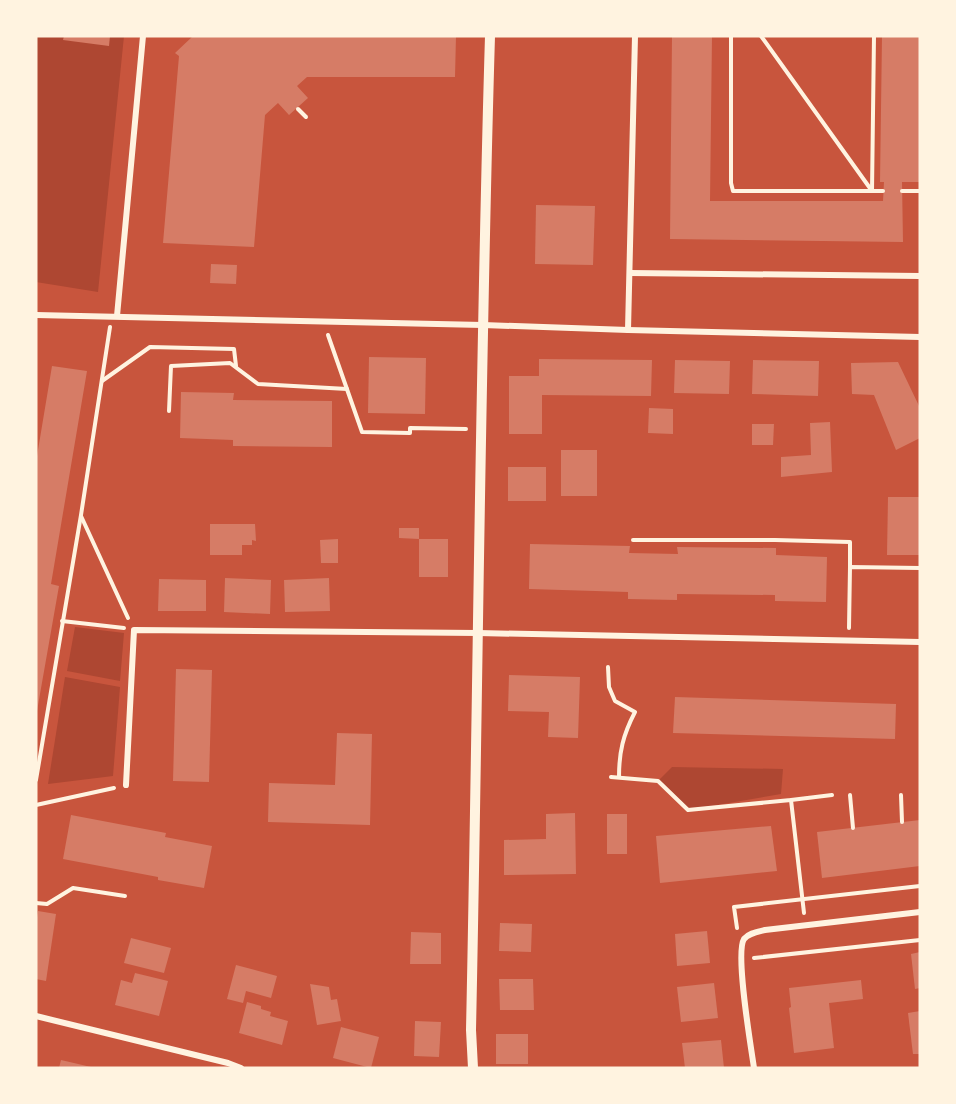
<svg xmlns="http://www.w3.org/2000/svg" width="956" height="1104" font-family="'Source Sans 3',sans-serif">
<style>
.green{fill:#ae4732}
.building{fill:#d67c66}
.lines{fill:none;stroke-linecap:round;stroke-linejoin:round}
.path{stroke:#fff3e0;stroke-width:4}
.minor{stroke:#fff3e0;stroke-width:6}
.tertiary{stroke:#fff3e0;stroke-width:10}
</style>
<rect width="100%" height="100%" fill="#c8553d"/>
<g class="green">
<path d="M36,36H124L98,292L36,282Z"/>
<path d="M75,627L124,633L120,681L67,671Z"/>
<path d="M65,677L120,687L113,776L48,784Z"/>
<path d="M672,767L783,769L781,794L688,810L658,781Z"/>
</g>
<g class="building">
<path d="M64,36H110L109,46L63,40Z"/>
<path d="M193,36H456L455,77H307L297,86L308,98L289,115L278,103L265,115L254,247L163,243L179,56L175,53Z"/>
<path d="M672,36H712L710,201H883L884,182H880L882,36H920V182H902L903,242L670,239Z"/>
<path d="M536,205L595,206L593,265L535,264Z"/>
<path d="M211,264L237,265L236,284L210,283Z"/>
<path d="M369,357L426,358L425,414L368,413Z"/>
<path d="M539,359L652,360L651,396L542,395V434H509V376H539Z"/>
<path d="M675,360L730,361L729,394L674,393Z"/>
<path d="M753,360L819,361L818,396L752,394Z"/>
<path d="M898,362L920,408V438L896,450L874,395L852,394L851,363Z"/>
<path d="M52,366L87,371L51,584L59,586L37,711H36V462Z"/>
<path d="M181,392L234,393L233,400L332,401V447L233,446V440L180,438Z"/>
<path d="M649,408L673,409V434L648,433Z"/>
<path d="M830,422L832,472L781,477V457L811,455L810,423Z"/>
<path d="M752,424H774L773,445H752Z"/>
<rect x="561" y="450" width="36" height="46"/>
<rect x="508" y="467" width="38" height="34"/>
<path d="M888,497H920V555H887Z"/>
<path d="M210,524H255L256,541L252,540V545H242V555H210Z"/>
<path d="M399,528H419V539L399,538Z"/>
<path d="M338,539V563H321L320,540Z"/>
<rect x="419" y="539" width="29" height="38"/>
<path d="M530,544L630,546L629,553L678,554L677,547L776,548V555L827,557L826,602L775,601V595L677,594V600L628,599V592L529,589Z"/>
<path d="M225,578L271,580L270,614L224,612Z"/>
<path d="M329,578L330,611L285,612L284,580Z"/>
<path d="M159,579L206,580V611H158Z"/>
<path d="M176,669L212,670L209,782L173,781Z"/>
<path d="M509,675L580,677L578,738L548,737L549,712L508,711Z"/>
<path d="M675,697L896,704L895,739L673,733Z"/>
<path d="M337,733L372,734L370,825L268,822L269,783L335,785Z"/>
<path d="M575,813L576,874L504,875V840L546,839V814Z"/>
<rect x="607" y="814" width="20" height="40"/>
<path d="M71,815L166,833L165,837L212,846L204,888L158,880V877L63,859Z"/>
<path d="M920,820V866L822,878L817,832Z"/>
<path d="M771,826L777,871L660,883L656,836Z"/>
<path d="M38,911L56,914L46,981L36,979V923Z"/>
<path d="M500,923L532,924L531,952L499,951Z"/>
<path d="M707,931L710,963L677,966L675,934Z"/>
<path d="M411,932L441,933V964H410Z"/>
<path d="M131,938L171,948L164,973L124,963Z"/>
<path d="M920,952V988L915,989L911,954Z"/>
<path d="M236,965L277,976L271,998L246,991L243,1003L227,999Z"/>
<path d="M135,973L168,981L159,1016L115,1005L121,980L132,983Z"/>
<path d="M499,979H533L534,1010H500Z"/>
<path d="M861,980L863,999L829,1003L834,1048L794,1053L789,1008L791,1007L789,988Z"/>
<path d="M714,983L718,1018L681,1022L677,987Z"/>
<path d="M310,984L329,987L331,1000L337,999L341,1021L317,1025Z"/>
<path d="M247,1002L261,1006V1009L271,1012L270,1016L288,1021L282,1045L239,1033Z"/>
<path d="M920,1011V1054H913L908,1013Z"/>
<path d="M415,1021L441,1022L439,1057L414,1056Z"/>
<path d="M341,1027L379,1037L371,1068L333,1058Z"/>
<rect x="496" y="1034" width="32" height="30"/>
<path d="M721,1040L724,1068H685L682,1043Z"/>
<path d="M61,1060L91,1067V1068H59Z"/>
</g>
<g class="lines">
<g class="path">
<path d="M731,36V183L733,191H872L874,36"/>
<path d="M761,36L872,191H883"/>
<path d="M298,109L306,117"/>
<path d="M902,191H920"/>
<path d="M328,335L362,432L410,433V428L466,429"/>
<path d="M102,381L150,347L234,349L236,366"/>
<path d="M169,411L171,366L230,363L258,384L347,389"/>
<path d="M81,516L128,618"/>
<path d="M633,540H775L850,542V567"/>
<path d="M62,621L124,628"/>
<path d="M849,628L850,567L920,568"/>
<path d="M608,667L609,687L615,701L635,712C623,735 619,752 619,777"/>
<path d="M611,777L658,781L688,810L791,800L832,795"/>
<path d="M36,780L81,515L110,327"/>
<path d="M850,795L853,828"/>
<path d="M901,795L902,822"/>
<path d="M791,800L804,913"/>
<path d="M36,805L114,788"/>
<path d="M36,903L47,904L73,888L125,896"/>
<path d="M737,928L734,907L920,886"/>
<path d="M754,958L920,940"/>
</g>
<g class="minor">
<path d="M630,273L920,276"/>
<path d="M36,315L483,325L628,330L920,337"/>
<path d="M117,316L143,36"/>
<path d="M628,330L635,36"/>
<path d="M126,785L134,630L478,633L920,642"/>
<path d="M36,1016L228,1063L241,1068"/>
<path d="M754,1068C751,1047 735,953 744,939C749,933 757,932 765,930L920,912"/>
</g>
<path class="tertiary" d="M473,1068L471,1030C478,699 480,367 490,36"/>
</g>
<rect width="956" height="1104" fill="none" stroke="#fff3e0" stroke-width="75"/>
</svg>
